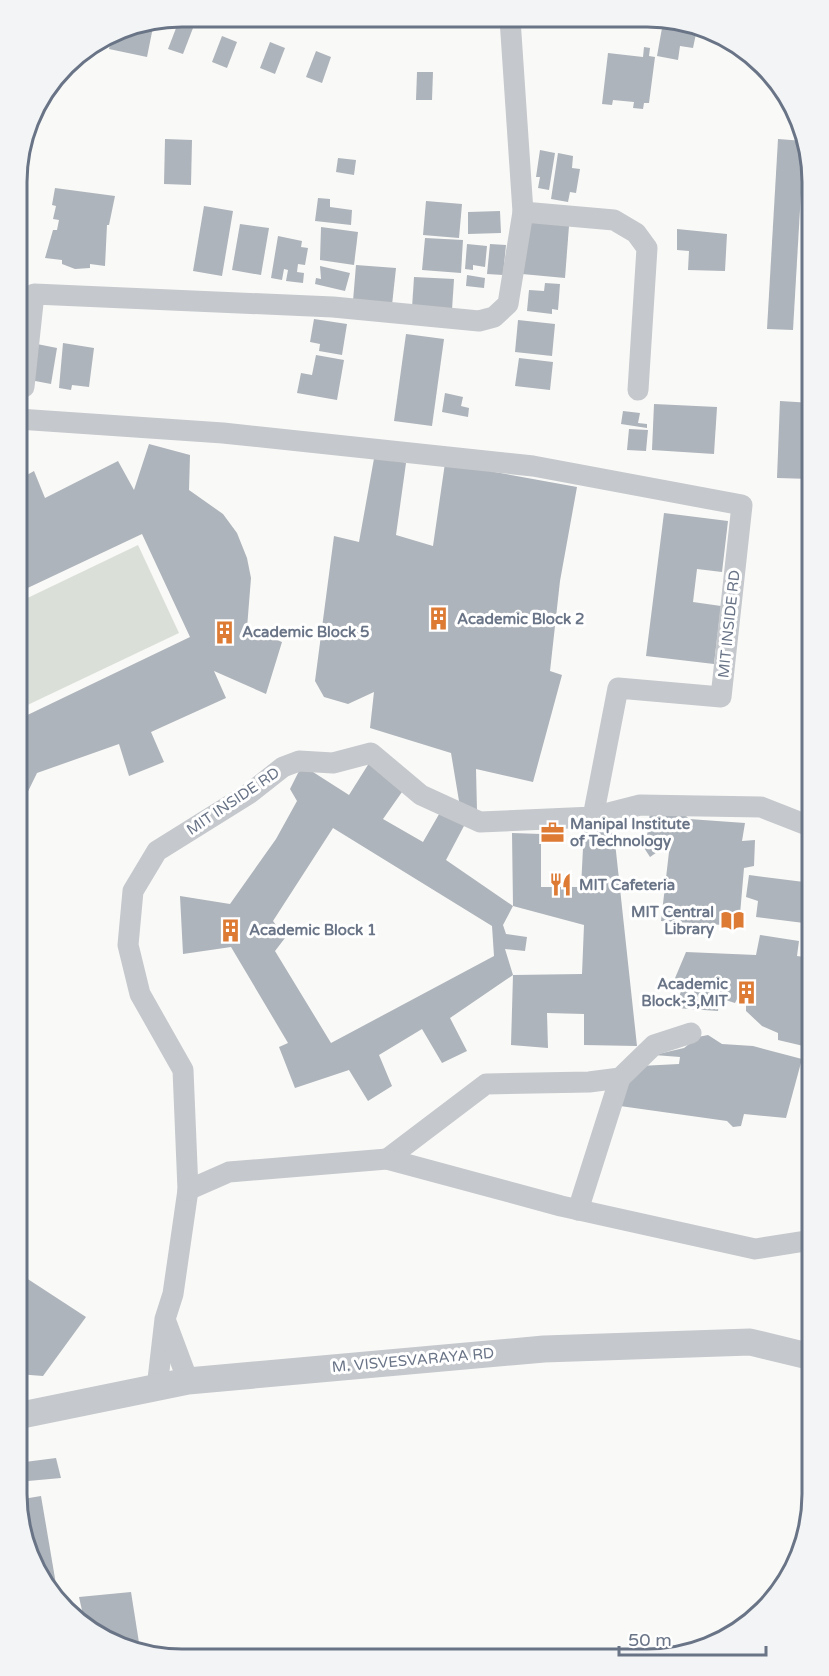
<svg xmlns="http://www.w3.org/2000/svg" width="829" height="1676" font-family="'Varela Round',sans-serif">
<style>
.green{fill:#dae0d8}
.building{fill:#aeb4bb;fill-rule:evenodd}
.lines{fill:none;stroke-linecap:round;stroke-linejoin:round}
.minor{stroke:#c5c8cc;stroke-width:21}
.tertiary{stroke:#c5c8cc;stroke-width:27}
.labels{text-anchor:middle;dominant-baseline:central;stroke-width:6;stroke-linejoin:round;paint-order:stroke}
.poi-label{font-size:15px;font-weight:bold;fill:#697487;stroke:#fff;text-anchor:start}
.street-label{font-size:15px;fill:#697487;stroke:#fff}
.rim{fill:none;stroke:#697487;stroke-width:3}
</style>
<rect width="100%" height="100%" fill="#f9f9f7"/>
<path class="green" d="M138,545L179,633L17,710V603Z"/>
<g class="building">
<path d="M154,22L147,57L109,49L112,37L108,36L119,29Z"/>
<path d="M178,23L193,28L183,54L168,49Z"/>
<path d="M672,24L697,29L693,48L680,46L678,60L657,56L662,28L671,30Z"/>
<path d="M222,36L237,42L227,68L212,62Z"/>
<path d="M270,42L285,48L275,74L260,68Z"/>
<path d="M644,47L650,48L649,56L655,57L649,103H644L643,109L633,108L634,102L613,100L612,105L602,104L608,53L643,57Z"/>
<path d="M316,51L331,57L322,83L306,77Z"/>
<path d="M417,72H433L432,100H416Z"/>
<path d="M165,139L192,140L191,185L164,184Z"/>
<path d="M778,139L804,141L793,330L767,329Z"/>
<path d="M540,150L555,153L549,190L538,188L540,177H536Z"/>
<path d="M558,153L573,156L572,168L580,169L576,193L570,192L568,202L551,199Z"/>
<path d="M338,158L356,160L354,175L336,172Z"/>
<path d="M55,188L115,196L109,225H107L105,266L90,264V268L75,269L62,264V260L45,258L53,230H57L59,220L53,219L56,206L52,205Z"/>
<path d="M318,198L330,199V207L352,210L351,225L315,221Z"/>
<path d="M426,201L462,204L459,238L423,235Z"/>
<path d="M204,206L233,211L222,276L193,271Z"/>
<path d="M500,211L501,233L468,234V212Z"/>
<path d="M527,222L569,226L565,278L522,274Z"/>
<path d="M240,224L269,228L261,275L232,270Z"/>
<path d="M321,227L358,232L354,265L320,260Z"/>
<path d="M677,229L727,234L725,271L688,270L689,251L677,250Z"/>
<path d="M278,236L302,241L301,247L308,248L305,265L298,264L297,272L304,273L303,283L286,281L288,270L284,269L282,280L271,278Z"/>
<path d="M425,238L463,240L461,273L422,270Z"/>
<path d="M467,244L487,246L485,267L473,265V270L465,269Z"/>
<path d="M490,244L506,245L503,275L487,274Z"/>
<path d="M356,265L396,268L392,305L353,301Z"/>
<path d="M320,266L350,273L345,291L315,284L316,278L321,279Z"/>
<path d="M467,275L485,278L484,288L466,286Z"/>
<path d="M414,277L454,279L452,310L412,308Z"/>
<path d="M545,283L560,284L558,310L552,309V314L527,311L529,290L544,291Z"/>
<path d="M314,319L347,324L342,355L319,351L320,344L310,342Z"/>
<path d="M518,320L555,324L552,356L515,352Z"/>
<path d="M406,334L444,339L432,426L394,421Z"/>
<path d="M63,343L94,348L89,387L72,385L71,390L59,388Z"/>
<path d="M37,344L57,348L51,384L30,380Z"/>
<path d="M316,355L344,360L337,400L297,393L301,373L312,375Z"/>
<path d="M519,358L553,362L550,390L515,386Z"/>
<path d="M445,393L463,397L461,406L469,408L468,417L442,412Z"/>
<path d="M780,401L812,403L811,479L777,478Z"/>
<path d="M654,404L717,407L714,454L652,450Z"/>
<path d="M623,411L640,413L638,423L647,424V428L621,424Z"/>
<path d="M629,429L648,430L646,451L627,450Z"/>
<path d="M149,444L190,455L189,490L223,514L237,533L247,558L251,578L247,628L282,642L266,694L214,671L226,698L151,732L164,762L129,776L119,744L37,773L17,814V720L190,637L142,534L17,593L18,480L34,471L45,498L118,461L134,490Z"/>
<path d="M375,453L406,463L396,535L433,546L445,463L577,487L560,581L550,671L562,675L533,782L476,769L477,811L460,807L451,753L370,728L374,692L348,704L324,697L315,681L334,536L359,542Z"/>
<path d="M664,513L728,521L722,572L697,569L693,602L721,606L714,664L646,656Z"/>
<path d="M371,760L402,792L383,819L423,842L442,809L465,824L446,860L513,906L503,925L506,934L527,937L525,951L505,949L513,975L450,1018L467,1051L442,1063L422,1029L379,1055L392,1086L368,1101L349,1070L295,1088L279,1047L288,1043L231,947L183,954L180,896L230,904L276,839L297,801L290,789L302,765L349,795ZM333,828L492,926L494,956L331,1043L275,951L285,938L273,921Z"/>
<path d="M650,812L685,815L689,819L745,823L742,841L755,840L754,866L744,868L739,926L661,921L669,852L663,848L650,857L639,840L647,836Z"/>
<path d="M584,829L614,833L637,1046L584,1045V1014L547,1013L548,1048L511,1045L513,975L582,974L584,925L513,906L512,833L541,834V887H581Z"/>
<path d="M749,875L812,883V924L756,917L758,901L746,897Z"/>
<path d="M760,935L799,941L797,956L812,958V1048L778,1040V1033L762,1026L746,1011V996L739,995L735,1003L719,998L718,1011L676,1008L681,991L670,990L686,952L756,955Z"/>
<path d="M708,1035L722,1044L753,1046L802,1059L786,1118L744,1114L741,1126L733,1127L727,1121L620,1106L619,1096L640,1066L679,1064L680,1057L654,1055L684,1048L698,1037Z"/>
<path d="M17,1272L86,1317L43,1376L17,1374Z"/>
<path d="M56,1458L61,1478L17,1482V1463Z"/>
<path d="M41,1496L58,1596L25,1547L17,1500Z"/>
<path d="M131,1592L140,1649L85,1624L79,1597Z"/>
</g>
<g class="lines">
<g class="minor">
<path d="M523,212L614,220L636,233L647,248L638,390"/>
<path d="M18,387H24L34,294L333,307L479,321L494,317L508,304L523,212L510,19"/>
<path d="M18,419L223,433L533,466L742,505L721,697L618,688L593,817L480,822L421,795L371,753L333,763L299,761L283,767L250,793L157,851L133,891L128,945L140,994L183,1070L188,1190L173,1294L165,1319L157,1388"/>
<path d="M593,817L640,805L761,807L812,827"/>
<path d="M387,1159L486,1084L589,1082L620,1078L654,1045L691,1033"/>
<path d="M188,1190L229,1172L387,1159L561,1206L755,1249L812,1240"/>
<path d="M578,1210L620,1078"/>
<path d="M166,1322L188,1381"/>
</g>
<path class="tertiary" d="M17,1416L188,1381L544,1349L750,1342L812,1357"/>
</g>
<defs>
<symbol id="building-bare" viewBox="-9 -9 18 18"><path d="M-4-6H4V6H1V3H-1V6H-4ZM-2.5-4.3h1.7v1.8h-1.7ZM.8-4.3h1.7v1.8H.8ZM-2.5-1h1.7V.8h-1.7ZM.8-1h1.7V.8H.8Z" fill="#dd7a33" stroke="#fff" stroke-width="2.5" paint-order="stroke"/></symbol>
<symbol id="office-bare" viewBox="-9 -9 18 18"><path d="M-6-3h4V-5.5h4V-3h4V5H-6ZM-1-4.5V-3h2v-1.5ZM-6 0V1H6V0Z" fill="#dd7a33" stroke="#fff" stroke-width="2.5" paint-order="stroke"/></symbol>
<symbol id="restaurant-bare" viewBox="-9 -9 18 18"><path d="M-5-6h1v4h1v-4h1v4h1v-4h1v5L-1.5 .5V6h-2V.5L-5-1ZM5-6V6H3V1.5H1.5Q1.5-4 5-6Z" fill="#dd7a33" stroke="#fff" stroke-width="2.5" paint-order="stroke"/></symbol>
<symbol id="library-bare" viewBox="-9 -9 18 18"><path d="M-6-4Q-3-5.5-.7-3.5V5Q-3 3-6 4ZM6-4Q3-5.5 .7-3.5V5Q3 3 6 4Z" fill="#dd7a33" stroke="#fff" stroke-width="2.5" paint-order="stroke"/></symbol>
</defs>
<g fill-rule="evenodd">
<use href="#building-bare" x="422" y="602" width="33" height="33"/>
<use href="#building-bare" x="208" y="616" width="33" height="33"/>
<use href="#office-bare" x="536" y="816" width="33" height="33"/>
<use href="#restaurant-bare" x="544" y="868" width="33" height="33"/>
<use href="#library-bare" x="716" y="904" width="33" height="33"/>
<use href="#building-bare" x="214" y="914" width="33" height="33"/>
<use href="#building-bare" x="730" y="976" width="33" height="33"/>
</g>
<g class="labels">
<g class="poi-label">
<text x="457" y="619">Academic Block 2</text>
<text x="242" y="632">Academic Block 5</text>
<text x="570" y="824">Manipal Institute<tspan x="570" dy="17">of Technology</tspan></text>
<text x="579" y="885">MIT Cafeteria</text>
<text x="714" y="912" text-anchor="end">MIT Central<tspan x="714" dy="17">Library</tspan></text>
<text x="249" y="930">Academic Block 1</text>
<text x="728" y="984" text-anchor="end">Academic<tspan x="728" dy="17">Block-3,MIT</tspan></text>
</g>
<g class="street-label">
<text transform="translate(729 624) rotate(-84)">MIT INSIDE RD</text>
<text transform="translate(233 801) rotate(-34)">MIT INSIDE RD</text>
<text transform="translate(413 1360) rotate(-5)">M. VISVESVARAYA RD</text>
</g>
</g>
<path d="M0 0H829V1676H0ZM182 27H647A155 155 0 0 1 802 182V1494A155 155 0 0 1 647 1649H182A155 155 0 0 1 27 1494V182A155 155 0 0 1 182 27Z" fill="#f3f4f5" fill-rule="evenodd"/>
<path class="rim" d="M182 27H647A155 155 0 0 1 802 182V1494A155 155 0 0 1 647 1649H182A155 155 0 0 1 27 1494V182A155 155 0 0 1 182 27Z"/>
<path d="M619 1646v9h147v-9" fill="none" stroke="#697487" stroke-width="3"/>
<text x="628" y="1646" font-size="18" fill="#697487" stroke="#ffffff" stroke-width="4.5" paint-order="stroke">50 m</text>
</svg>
